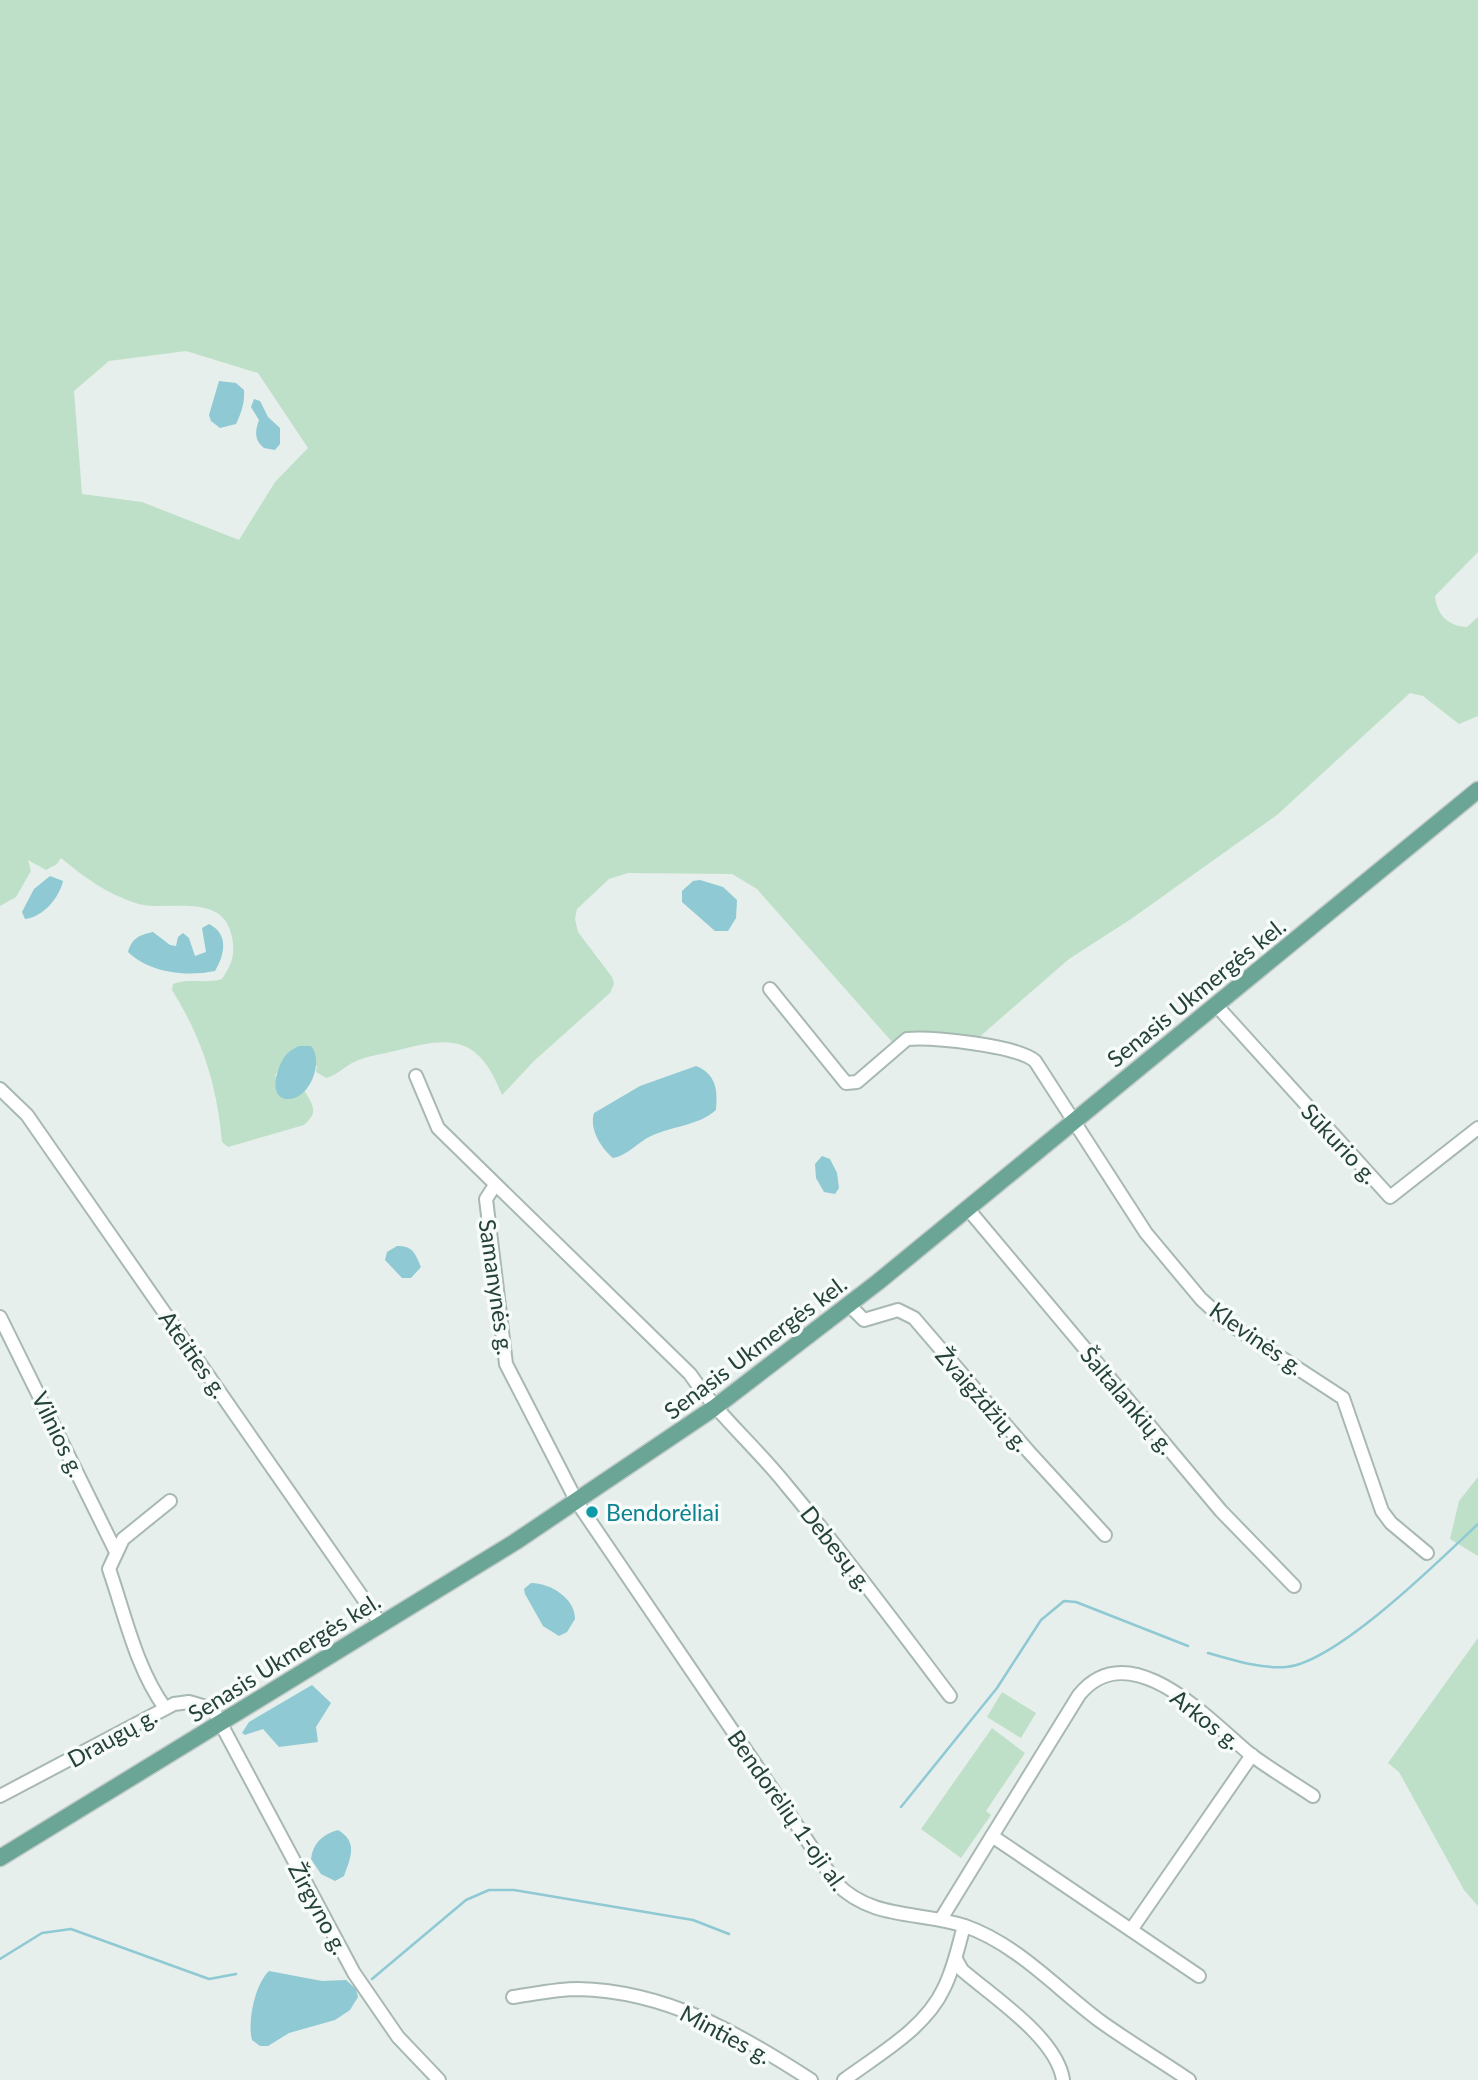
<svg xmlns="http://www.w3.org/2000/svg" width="1478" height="2080" font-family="Lato,sans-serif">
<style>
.green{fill:#bfe0c8;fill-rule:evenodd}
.water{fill:#8ec9d4}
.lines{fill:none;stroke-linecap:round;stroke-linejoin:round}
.stream{stroke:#8ec9d4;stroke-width:2.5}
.minor-casing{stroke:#a8b8b2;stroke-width:16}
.major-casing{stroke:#c2cac8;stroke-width:19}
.minor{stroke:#fff;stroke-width:12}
.major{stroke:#6aa596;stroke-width:16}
.culture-dot{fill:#0f9aa8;stroke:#f7fbf9;stroke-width:2.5}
.labels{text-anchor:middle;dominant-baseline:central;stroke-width:7;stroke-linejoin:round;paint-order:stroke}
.street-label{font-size:23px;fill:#24423a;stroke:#f7fbf9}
.culture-label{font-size:23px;fill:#0d838f;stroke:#f7fbf9;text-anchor:start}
</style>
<rect width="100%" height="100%" fill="#e6efeb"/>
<g class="green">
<path d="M0,0H1478V552L1435,596C1437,615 1448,626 1467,627L1478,617V716L1459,724L1423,696L1410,693L1277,815L1131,919L1069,959L977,1039L893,1043L757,889L732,874L628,873L609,879L577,909L575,919L578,932L612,977L614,984L610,993L534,1061L502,1095C479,1036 452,1035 395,1051C382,1054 366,1056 354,1062C344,1067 337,1075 326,1078L316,1072L317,1066L286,1055L275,1076L299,1095L304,1090C313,1105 319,1112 304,1125L228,1147L222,1142C217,1085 202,1038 172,990L173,984C188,978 206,984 222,979C233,963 236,952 231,933C220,891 164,913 135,903C106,893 84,877 61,858L57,864L46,870L28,860L31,871L16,897L0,906ZM186,351L258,373L308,448L275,482L239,540L142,502L82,494L74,391L109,361Z"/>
<path d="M1478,1477V1556L1450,1539L1459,1501Z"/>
<path d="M1478,1638V1906L1464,1890L1399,1772L1388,1763Z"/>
<path d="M1002,1692L1036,1713L1021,1738L987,1717Z"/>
<path d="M992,1728L1025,1753L986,1811L991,1815L961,1858L921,1829Z"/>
</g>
<g class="water">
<path d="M219,381L236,383L244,390C245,403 241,413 236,424L220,428L211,421L209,415Z"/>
<path d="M254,399L260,401L268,417L280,428V444L275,450L264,448C254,440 255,431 259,420L251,407Z"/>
<path d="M50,876L63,881C59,898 43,917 25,919L22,912L34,889Z"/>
<path d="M700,880L723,887L737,900L736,918L728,931H715L682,902V891L693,881Z"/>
<path d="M209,924C229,934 225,954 215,971C186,977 150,973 128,952C132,938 139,935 153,932L170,945L176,946L178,937L183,933L189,938L195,956L206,952L202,928Z"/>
<path d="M299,1046H311C324,1060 311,1097 290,1099C266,1101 277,1065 286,1055C289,1051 295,1048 299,1046Z"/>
<path d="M696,1066C716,1074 718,1090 716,1110C698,1126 672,1126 651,1136C638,1142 627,1156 613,1158C601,1148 589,1129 594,1113L640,1086Z"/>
<path d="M822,1156L830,1159L837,1173L839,1188L835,1194L824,1192L816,1178L815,1164Z"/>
<path d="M397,1246C413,1246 415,1253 421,1267L411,1278H402L385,1260L387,1252Z"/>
<path d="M531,1583C550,1583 575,1598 575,1619L567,1632L559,1636L543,1626L525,1594L524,1589Z"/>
<path d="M312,1685L331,1703L316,1727L318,1742L279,1747L263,1729L245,1735L242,1733L249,1722Z"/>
<path d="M338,1830C358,1842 351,1857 344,1876L335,1881L321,1874L311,1859C313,1843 323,1834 338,1830Z"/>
<path d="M269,1971L322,1981L346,1980L356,1989L358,1997L350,2010L335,2020L289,2033L268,2046H260L252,2040C247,2022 255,1984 269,1971Z"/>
</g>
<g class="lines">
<g class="stream">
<path d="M1208,1653C1233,1660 1260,1669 1286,1667C1336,1663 1440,1560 1478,1524"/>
<path d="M901,1807L997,1688L1041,1620L1064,1601L1076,1602L1188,1646"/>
<path d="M0,1959L42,1933L71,1929L209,1979L236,1974"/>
<path d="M372,1979L466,1900L489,1890H514L693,1920L729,1934"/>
</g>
<defs>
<g id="minor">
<path d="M770,989L846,1083L857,1082L907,1039C932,1037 1016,1045 1035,1061L1146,1233L1201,1299L1225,1321L1343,1398L1382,1511L1391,1523L1427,1553"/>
<path d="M1216,1005L1390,1197L1478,1128"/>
<path d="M416,1076L438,1128L690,1374C718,1415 756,1447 787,1486C844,1554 897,1626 950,1696"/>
<path d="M0,1089L27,1115L381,1624"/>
<path d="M495,1185L486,1199L506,1364L577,1502L836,1883C872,1920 919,1911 965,1926C1017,1944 1057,1989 1100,2021C1129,2042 1160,2060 1189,2080"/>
<path d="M968,1209L1221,1511L1294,1586"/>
<path d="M849,1305L864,1320L898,1310L914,1318L1029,1452L1105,1535"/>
<path d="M0,1317L116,1552"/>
<path d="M165,1708C136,1668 125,1615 109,1569L123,1539L170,1501"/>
<path d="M0,1796L174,1704L189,1702L213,1709L354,1973L398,2037L439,2080"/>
<path d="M992,1836L1079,1695C1130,1632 1210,1721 1250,1754C1270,1769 1292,1782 1313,1796"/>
<path d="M941,1919L992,1836L1199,1976"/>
<path d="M1131,1930L1252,1755"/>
<path d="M956,1959L962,1970C993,1997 1057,2038 1063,2080"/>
<path d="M513,1997C534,1994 557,1989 578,1989C667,1991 738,2033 811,2080"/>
<path d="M844,2080C879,2054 925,2029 944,1988C954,1968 958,1947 964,1926"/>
</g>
<path id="major" d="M0,1858L515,1542L714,1408L878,1282L1478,790"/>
</defs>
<use href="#minor" class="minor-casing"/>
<use href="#major" class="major-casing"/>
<use href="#minor" class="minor"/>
<use href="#major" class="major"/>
</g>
<circle class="culture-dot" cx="592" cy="1512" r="7"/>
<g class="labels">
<g class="street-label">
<text transform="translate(1196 992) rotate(-39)">Senasis Ukmergės kel.</text>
<text transform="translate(1340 1143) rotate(47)">Sūkurio g.</text>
<text transform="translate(497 1287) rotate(82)">Samanynės g.</text>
<text transform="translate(1257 1338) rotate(35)">Klevinės g.</text>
<text transform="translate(755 1347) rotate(-37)">Senasis Ukmergės kel.</text>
<text transform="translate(194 1354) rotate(55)">Ateities g.</text>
<text transform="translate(983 1399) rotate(49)">Žvaigždžių g.</text>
<text transform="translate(1128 1400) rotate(50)">Šaltalankių g.</text>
<text transform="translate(59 1434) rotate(64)">Vilnios g.</text>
<text transform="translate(837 1548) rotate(52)">Debesų g.</text>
<text transform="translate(284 1657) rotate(-32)">Senasis Ukmergės kel.</text>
<text transform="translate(1206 1719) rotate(38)">Arkos g.</text>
<text transform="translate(112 1737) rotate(-29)">Draugų g.</text>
<text transform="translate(788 1810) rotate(55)">Bendorėlių 1-oji al.</text>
<text transform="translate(319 1908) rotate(62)">Žirgyno g.</text>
<text transform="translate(726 2034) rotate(28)">Minties g.</text>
</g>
<g class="culture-label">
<text x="606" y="1512">Bendorėliai</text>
</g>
</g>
</svg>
